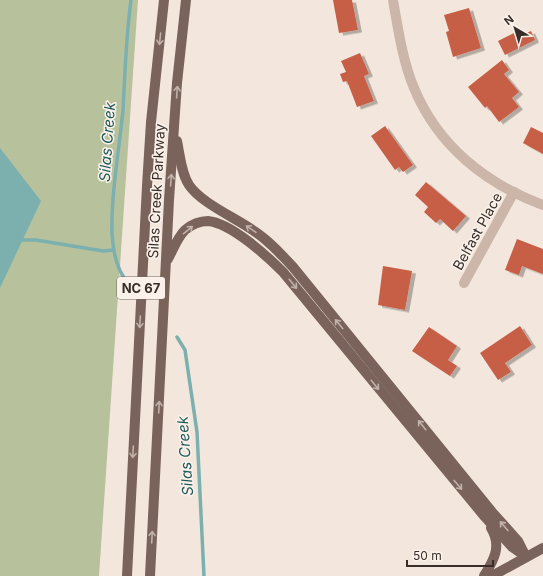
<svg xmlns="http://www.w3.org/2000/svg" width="543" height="576" font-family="Inter,sans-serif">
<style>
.green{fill:#b7c29d}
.water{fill:#7cb0af}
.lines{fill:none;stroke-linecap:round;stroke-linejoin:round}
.stream{stroke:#7cb0af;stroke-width:3.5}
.building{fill:#c75f47;filter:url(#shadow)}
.minor{stroke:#cbb6a9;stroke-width:10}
.major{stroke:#7a635a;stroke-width:10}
.oneway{stroke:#c0b2a9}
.labels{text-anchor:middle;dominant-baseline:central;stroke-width:3;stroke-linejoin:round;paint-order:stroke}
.shield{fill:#faf2ea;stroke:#726863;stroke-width:1}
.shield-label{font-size:13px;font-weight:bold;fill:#382d29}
.street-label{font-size:14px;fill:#382d29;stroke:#faf2ea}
.water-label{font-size:15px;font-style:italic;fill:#1e595a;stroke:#faf2ea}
</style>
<defs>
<filter id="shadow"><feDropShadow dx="4" dy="2.5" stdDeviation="0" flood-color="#0004"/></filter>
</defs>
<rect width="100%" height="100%" fill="#f3e7dd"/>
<path class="green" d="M0,0H138L99,576H0Z"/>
<path class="water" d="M0,148L41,201L0,288Z"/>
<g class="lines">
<g class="stream">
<path d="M20,240H36L103,251L114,250"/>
<path d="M128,283C117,271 113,250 112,234C111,193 119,151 123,110C125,73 126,37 131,0"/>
<path d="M177,337L185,350L197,432L204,576"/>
</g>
</g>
<g class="building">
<path d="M333,0H352L358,30L339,33Z"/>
<path d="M469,8L481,48L453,57L446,32L449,31L444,15Z"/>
<path d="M531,31L535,40L505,55L498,41L514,33L516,38Z"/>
<path d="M360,53L369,74L364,76L374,101L357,107L347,81L343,82L340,74L346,72L341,61Z"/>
<path d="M502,60L509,70L504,74L519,92L512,98L519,107L499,122L487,106L485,108L468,87Z"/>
<path d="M385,126L413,165L403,172L399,167L395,170L371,136Z"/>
<path d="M531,127L543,133V154L523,143Z"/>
<path d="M426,182L466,216L453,231L440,219L436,223L424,212L428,207L415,195Z"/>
<path d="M517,239L543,249V274L522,266L519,275L505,270Z"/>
<path d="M383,266L412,271L405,310L378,305Z"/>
<path d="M520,326L532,345L505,363L511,372L498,380L480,353Z"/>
<path d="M429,327L457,346L448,360L457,366L450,376L412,351Z"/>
</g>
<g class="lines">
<g class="minor">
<path d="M393,0C398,29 403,62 414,88C438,146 486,184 543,205"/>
<path d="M464,283L514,192"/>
</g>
<g class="major">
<path d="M177,141C180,155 181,173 189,185C201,203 236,218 254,231C269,241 281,254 293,267L492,512L518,541L526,557"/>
<path d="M168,259C173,250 177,238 185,230C191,225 200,221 208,221C231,223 267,256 283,272L485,517L512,547L525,556"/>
<path d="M127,576L147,186L151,122L164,0"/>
<path d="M150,576L169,200L177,83L186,0"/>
<path d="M484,576C494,560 502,546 491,528"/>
<path d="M492,576L543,548"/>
</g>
</g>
<defs><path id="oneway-shaft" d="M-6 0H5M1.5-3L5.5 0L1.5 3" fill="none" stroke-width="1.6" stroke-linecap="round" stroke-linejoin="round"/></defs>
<g class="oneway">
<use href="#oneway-shaft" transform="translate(160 39) rotate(96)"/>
<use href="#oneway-shaft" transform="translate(177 92) rotate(-86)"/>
<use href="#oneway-shaft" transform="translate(171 180) rotate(-86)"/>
<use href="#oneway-shaft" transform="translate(251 229) rotate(-146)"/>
<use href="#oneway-shaft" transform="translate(188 230) rotate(-39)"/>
<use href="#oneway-shaft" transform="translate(293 284) rotate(51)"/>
<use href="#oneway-shaft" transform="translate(140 322) rotate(93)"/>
<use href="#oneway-shaft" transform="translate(339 324) rotate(-129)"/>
<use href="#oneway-shaft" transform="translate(375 385) rotate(51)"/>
<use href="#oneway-shaft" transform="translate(159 407) rotate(-87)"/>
<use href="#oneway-shaft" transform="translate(422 425) rotate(-129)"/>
<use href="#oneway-shaft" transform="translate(133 452) rotate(93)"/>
<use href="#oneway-shaft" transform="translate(458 485) rotate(50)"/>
<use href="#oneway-shaft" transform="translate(504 526) rotate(-131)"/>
<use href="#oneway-shaft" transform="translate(152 537) rotate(-87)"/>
</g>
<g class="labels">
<rect class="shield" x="117" y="277" width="48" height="22" rx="3"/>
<g class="shield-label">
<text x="141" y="288">NC 67</text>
</g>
<g class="street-label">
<text transform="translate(156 191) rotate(-87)">Silas Creek Parkway</text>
<text transform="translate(477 231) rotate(-61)">Belfast Place</text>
</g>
<g class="water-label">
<text transform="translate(107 142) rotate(-86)">Silas Creek</text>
<text transform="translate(185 456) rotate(-94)">Silas Creek</text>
</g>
</g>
<g transform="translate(515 28) rotate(322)" stroke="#faf2ea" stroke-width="3" paint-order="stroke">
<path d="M0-3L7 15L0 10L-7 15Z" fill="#382d29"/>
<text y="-6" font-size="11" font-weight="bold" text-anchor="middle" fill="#382d29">N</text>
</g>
<path d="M407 560v6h86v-6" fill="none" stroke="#382d29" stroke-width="2"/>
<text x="413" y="560" font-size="12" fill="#382d29" stroke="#faf2ea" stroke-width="3" paint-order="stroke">50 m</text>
</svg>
